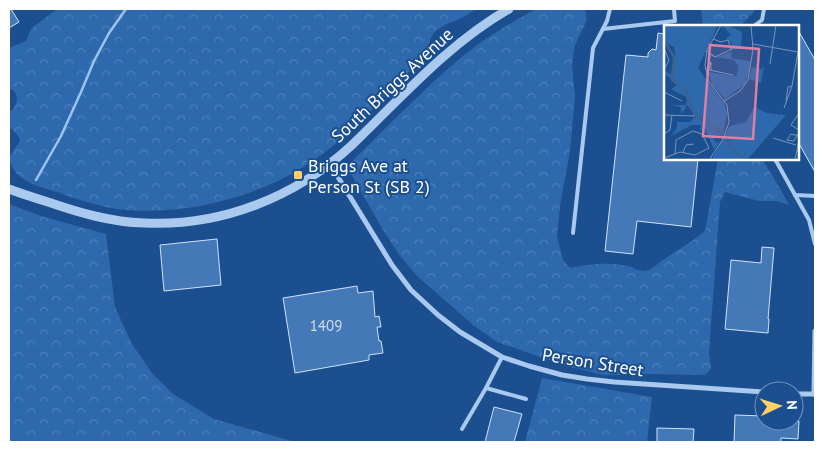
<svg xmlns="http://www.w3.org/2000/svg" width="824" height="451" font-family="'PT Sans',sans-serif">
<style>
.forest{fill:url(#forest-crowns)}
.lines{fill:none;stroke-linecap:round;stroke-linejoin:round}
.stream{stroke:#9cc4f0;stroke-width:2.5}
.building{fill:#4478b7;stroke:#cfe3fa}
.service{stroke:#a9c9ee;stroke-width:4}
.minor{stroke:#a9c9ee;stroke-width:5}
.tertiary{stroke:#a9c9ee;stroke-width:9}
.poi-dot{fill:#ffd166;stroke:#1b4f8f;stroke-width:2}
.labels{text-anchor:middle;dominant-baseline:central;stroke-width:4;stroke-linejoin:round;paint-order:stroke}
.number-label{font-size:15px;fill:#d0dded}
.street-label{font-size:18px;fill:#fff;stroke:#1b4f8f}
.poi-label{font-size:18px;fill:#fff;stroke:#1b4f8f;text-anchor:start}
.inset-river{fill:none;stroke:#3c6290;stroke-width:2.5}
.inset-road{fill:none;stroke:#7695bc;stroke-width:1}
.view{fill:#dd80a5;fill-opacity:0.15;stroke:#dd80a5;stroke-width:2.5}
.inset-edge{fill:none;stroke:#fff;stroke-width:2.5}
</style>
<defs>
<pattern id="forest-crowns" width="20" height="18" patternUnits="userSpaceOnUse" patternTransform="scale(1.25)"><rect width="20" height="18" fill="#2e69ad"/><path d="M2 6a3 3 0 1 1 6 0M12 15a3 3 0 1 1 6 0" fill="none" stroke="#4d80b9"/></pattern>
</defs>
<rect width="100%" height="100%" fill="#1b4f8f"/>
<g class="forest">
<path d="M62,9H477C472,11 468,14 464,17C454,22 442,24 434,33C430,38 429,45 426,50C422,56 417,62 412,68C404,78 395,86 386,95C371,111 356,126 340,140C283,190 202,216 126,210C103,208 79,200 57,192C37,186 13,181 9,157L20,141L18,136L9,126V113C18,106 21,93 9,88V48L26,41L31,29L54,11Z"/>
<path d="M536,9H585L587,20L575,45L572,64L575,97L570,151L560,206L557,237L563,260L570,268C592,264 606,262 628,266C633,267 638,271 643,271C652,271 659,262 666,258C679,249 692,242 705,231L718,159H762L781,190L789,205L776,201H759L725,192L720,202L709,352L711,369L705,375L652,374L604,375L566,366L497,342L473,325L417,276L400,256L383,230L350,172V163C392,123 431,80 477,45C495,32 516,20 536,9Z"/>
<path d="M701,9H755L754,12L740,26H703Z"/>
<path d="M9,204L41,216L106,234L115,307L132,344L152,373L173,394L214,419L295,442H9Z"/>
<path d="M542,378L652,397L647,442H525Z"/>
</g>
<g class="lines">
<path class="stream" d="M36,180L61,136L81,92L94,61L109,33L126,9"/>
</g>
<g class="building">
<path d="M9,9H11L19,22L9,28Z"/>
<path d="M798,30L815,60V172L798,142Z"/>
<path d="M658,33L665,34V159H698L691,227L637,221L633,254L605,251L626,55L648,57V53L652,49L656,50Z"/>
<path d="M217,239L221,285L164,291L160,245Z"/>
<path d="M762,247L774,248L768,319H769L768,333L725,329L731,260L761,263Z"/>
<path d="M357,286L358,293L373,291L375,317L379,316L381,327H377L379,341H381L383,353L369,355V360L295,373L283,298Z"/>
<path d="M494,407L522,414L514,442H485Z"/>
<path d="M735,415L764,416V421H799L798,439L781,438V442H734Z"/>
<path d="M657,428L694,429L693,442H657Z"/>
</g>
<g class="lines">
<g class="service">
<path d="M754,26L762,20L764,9"/>
<path d="M603,29L675,21L674,9"/>
<path d="M775,159L809,220L815,244"/>
<path d="M795,195L815,196"/>
<path d="M573,233L593,48L607,21L610,9"/>
<path d="M486,388L526,399"/>
<path d="M462,429L486,388L502,357"/>
</g>
<g class="minor">
<path d="M330,164L392,265L411,290L438,315L460,332L502,357L529,366L562,375L587,379L614,382L764,392"/>
<path d="M794,394H815"/>
<path d="M814,394L815,331"/>
</g>
<path class="tertiary" d="M9,189C22,194 35,198 48,202C80,213 111,222 144,223C221,227 296,197 352,145C402,97 448,44 509,9"/>
</g>
<rect class="poi-dot" x="293" y="170" width="10" height="10" rx="2.5"/>
<g class="labels">
<g class="number-label">
<text x="326" y="325">1409</text>
</g>
<g class="street-label">
<text transform="translate(392 85) rotate(-43)">South Briggs Avenue</text>
<text transform="translate(593 362) rotate(9)">Person Street</text>
</g>
<g class="poi-label">
<text x="308" y="165">Briggs Ave at<tspan x="308" dy="21">Person St (SB 2)</tspan></text>
</g>
</g>
<g transform="translate(664 25)">
<rect width="135" height="135" fill="#1b4f8f"/>
<path d="M0,0H54L34,43L60,78L63,89L59,110H49L52,118L56,116L50,125L41,103L36,106L37,100H28L7,111L13,103V97H26L32,91L23,80L18,89L16,82L6,80H22L23,76L22,72L7,64L13,60L11,57L0,49L1,46L6,49L8,46L11,30L10,22L0,17ZM63,0L78,7L77,22H71L62,13L67,10L59,1ZM68,26L67,33L86,36L85,47L81,59L61,74L48,59L44,47L70,51L73,50L74,41L70,35L44,31V27L53,32ZM100,41L97,58L85,54L88,42L98,44ZM90,82L103,88L122,90L83,135H47L66,101L82,97Z" fill="#2e69ad"/>
<path class="inset-river" d="M0,15L10,32L8,55L22,66L30,89L59,108M63,113L67,123L79,134"/>
<path class="inset-road" d="M49,14L57,17L64,15L67,25M89,19L134,27L128,61L120,83M0,23L5,35L0,45M43,26L51,32L70,23L89,24M106,39L112,0M41,44L69,50M45,44L47,37V45M0,67L18,76M60,76L76,66L84,55L89,24L87,0M122,76L124,62L128,61M135,88L127,100L135,105M0,90L31,91M0,109L6,105L8,90M133,110L130,116L123,115L127,109L131,110H135M109,113L132,120M19,127L22,120L30,119M0,133L16,127L31,130L45,123L38,109L29,106L12,115L11,129M45,135L59,114L65,97L63,80L44,55L41,40L43,25L57,0M131,135L135,115"/>
<path class="view" d="M46,20L95,24L89,114L39,111Z"/>
<rect width="135" height="135" class="inset-edge"/>
</g>
<rect width="824" height="451" fill="none" stroke="#ffffff" stroke-width="20"/>
<g transform="translate(779 406) rotate(86)"><circle r="24" fill="#1b4f8f" stroke="#7695bc"/>
<path d="M0-4L9 19L0 12L-9 19Z" fill="#ffd166"/>
<text y="-8" font-size="14" font-weight="bold" text-anchor="middle" fill="#ffffff">N</text>
</g>
</svg>
